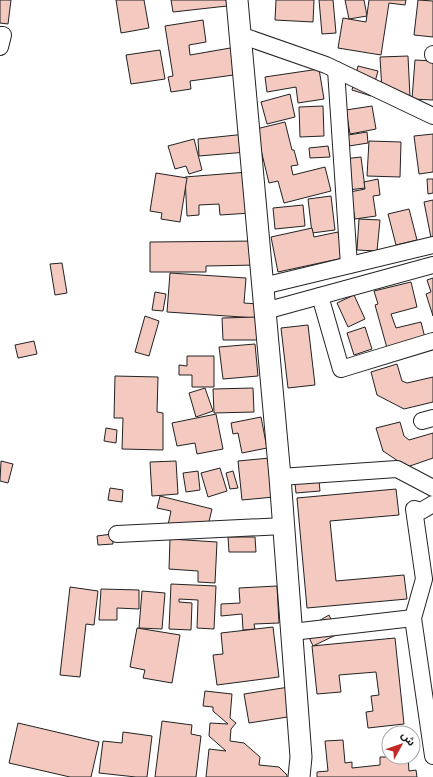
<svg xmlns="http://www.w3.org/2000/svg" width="433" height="777" font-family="'IBM Plex Sans','Noto Sans Arabic',sans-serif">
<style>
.building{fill:#f3c9c0;stroke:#222}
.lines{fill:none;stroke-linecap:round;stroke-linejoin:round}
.minor-casing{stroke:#222;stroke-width:18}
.tertiary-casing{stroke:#222;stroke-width:23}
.minor{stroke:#fff;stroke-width:16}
.tertiary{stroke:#fff;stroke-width:21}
</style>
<rect width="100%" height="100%" fill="#fff"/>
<g class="building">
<path d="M0,0H11L8,24L0,23Z"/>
<path d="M116,0H144L149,28L121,33Z"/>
<path d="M171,0H226L227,6L173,12Z"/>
<path d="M276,0H314L313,22L275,20Z"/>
<path d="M319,0H333L336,33L322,34Z"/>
<path d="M345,0H364L367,16L349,19Z"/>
<path d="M369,0H406L405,5L389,3L381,55L338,48L343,18L366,22Z"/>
<path d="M418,0L433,1V37L414,35Z"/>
<path d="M203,20L206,42L189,45L190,55L236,47L241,74L190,81L191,89L171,92L168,77L173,76L165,26Z"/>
<path d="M160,50L165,79L131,84L126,55Z"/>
<path d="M408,56L410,97L382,91L380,57Z"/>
<path d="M415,60L433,61V100L412,99Z"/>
<path d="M358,66L378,71L371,96L352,90Z"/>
<path d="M319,69L324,99L298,103L296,87L267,92L265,77Z"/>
<path d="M290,94L295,117L267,124L261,102Z"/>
<path d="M323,106L324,136L300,137L299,107Z"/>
<path d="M372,106L376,129L350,134L346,110Z"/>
<path d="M285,122L292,150H294L298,165L291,166L293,175L325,167L331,191L284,203L278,181L269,183L256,129Z"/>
<path d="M367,132L368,143L349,146L348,135Z"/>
<path d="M246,134L247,152L199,156L198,139Z"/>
<path d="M433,134V172L419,174L414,136Z"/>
<path d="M194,139L202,170L189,174L186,166L175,169L168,146Z"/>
<path d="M369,141L401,142L400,177L367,176Z"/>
<path d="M328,146L330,157L310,158L309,148Z"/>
<path d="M361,157L365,188L339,191L335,160Z"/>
<path d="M248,172L251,213L220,215L219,204L199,205V215L187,216L185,177Z"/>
<path d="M156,173L187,178L180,222L161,219L162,213L150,211Z"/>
<path d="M378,179L380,195L373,196L376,216L355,219L350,192L365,189L364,182Z"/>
<path d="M427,179H433V193L428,194Z"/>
<path d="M331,196L335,230L312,233L308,199Z"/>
<path d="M433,200V243H432L424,202Z"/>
<path d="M303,205L305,226L275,229L273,208Z"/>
<path d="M409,209L417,240L396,245L388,214Z"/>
<path d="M359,219L380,220L377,251L357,250Z"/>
<path d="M312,228L314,237L338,232L343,258L278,272L271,237Z"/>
<path d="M258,241V265L206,266V272H150V242Z"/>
<path d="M62,263L67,293L55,295L50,264Z"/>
<path d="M170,273L246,278L244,303L258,304L257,318L167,312Z"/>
<path d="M433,278V316L426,294L431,292L427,280Z"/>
<path d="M411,282L417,307L391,314L396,328L421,322L425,338L387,348L375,305L378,304L374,291Z"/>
<path d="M155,292L166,294L163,311L152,310Z"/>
<path d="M354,295L365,319L348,327L337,303Z"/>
<path d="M145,316L159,321L149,356L135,352Z"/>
<path d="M258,317V340H223L222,318Z"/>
<path d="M308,325L315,385L288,388L281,328Z"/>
<path d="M365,327L372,349L354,355L347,333Z"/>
<path d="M34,341L37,354L18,358L15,345Z"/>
<path d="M255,344L258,376L223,379L219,347Z"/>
<path d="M187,356H214V387H192V375H179V365L187,366Z"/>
<path d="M397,364L402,381L407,383L433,377V402L404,409L377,395L371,372Z"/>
<path d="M115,376L158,377L157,412L163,413V450L122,449L123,418H114Z"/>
<path d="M205,388L213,411L196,417L189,393Z"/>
<path d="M253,388L254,412L214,413L213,389Z"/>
<path d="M216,414L223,449L197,454L195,443L177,446L172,423Z"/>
<path d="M261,417L267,448L242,453L238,433L233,434L231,423Z"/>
<path d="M400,422L404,436L409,440L433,433V458L407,467L383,451L376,428Z"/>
<path d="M106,428L117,430L116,443L104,441Z"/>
<path d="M270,458L274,497L242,500L238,461Z"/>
<path d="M1,461L13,464L8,483L0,481Z"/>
<path d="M176,461L178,494L152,496L150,462Z"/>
<path d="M220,468L227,491L208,497L201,473Z"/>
<path d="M198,471L200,490L186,492L183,473Z"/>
<path d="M233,471L238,488L230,489L226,473Z"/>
<path d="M318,471L320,491L296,493L294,473Z"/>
<path d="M110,488L123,490L122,502L108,500Z"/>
<path d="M396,489L399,515L330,521L336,581L404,575L407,599L307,608L297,498Z"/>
<path d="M160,496L212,509L206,534L168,525L171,511L157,508Z"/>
<path d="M112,534L113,544L98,545L97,536Z"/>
<path d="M228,537H255L256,552H229Z"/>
<path d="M170,539L217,542L215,583L198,582V571L169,569Z"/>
<path d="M171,584L216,586L214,629L197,628L198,600L179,599V602L192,603L191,630L169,629Z"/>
<path d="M277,586L279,623L254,624L255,629L243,630L242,614L221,616V604L240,603L239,588Z"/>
<path d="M70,587L98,591L94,625L86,624L80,677L60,675Z"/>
<path d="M101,589L139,590V609L117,608V620H99Z"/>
<path d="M142,591L165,593L162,629L139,628Z"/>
<path d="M329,615L338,634L313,646L307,633L317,622Z"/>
<path d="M273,627L279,677L217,685L213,655L223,654L221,633Z"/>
<path d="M137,628L180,635L172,683L143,678L145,670L130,667Z"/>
<path d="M395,638L404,724L368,728L366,712L373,711L371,696L379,695L376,672L339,675L341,692L317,694L312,646Z"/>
<path d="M289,687L294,716L249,723L244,694Z"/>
<path d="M205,691L232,694L230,718L236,723L231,729L230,741L244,743L260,757L259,765L279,767L287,775V777H206L209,749L226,751L209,736L210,723L228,724L213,711V707L203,706Z"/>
<path d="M162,721L192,725L191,734L201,736L196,777H155Z"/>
<path d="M18,723L99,742L91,777H70L9,763Z"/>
<path d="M123,732L152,736L147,777H136L99,773L103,741L122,743Z"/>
<path d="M343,740L345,763L352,762V768L380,765V757H408L409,771L416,770L417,777H317V772L328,771L325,741Z"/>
</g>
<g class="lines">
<defs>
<g id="minor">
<path d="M0,35H3L0,47"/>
<path d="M240,35L326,65L433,116"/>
<path d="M433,54V55"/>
<path d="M336,70L349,265"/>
<path d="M263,286L433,245"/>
<path d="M320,296L341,369L433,341"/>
<path d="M265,311L433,265"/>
<path d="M422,421L433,418"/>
<path d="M280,477L397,469L433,488"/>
<path d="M433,504L421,511L414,509L424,579L413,618L433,756"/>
<path d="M117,534L284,526"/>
<path d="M292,632L413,618"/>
</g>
<path id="tertiary" d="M237,0L280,477L301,757L299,777"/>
</defs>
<use href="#minor" class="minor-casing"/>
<use href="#tertiary" class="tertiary-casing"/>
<use href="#minor" class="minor"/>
<use href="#tertiary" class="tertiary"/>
</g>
<g transform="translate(401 745) rotate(50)"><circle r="19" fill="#ffffff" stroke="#a7a7a7"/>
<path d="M0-3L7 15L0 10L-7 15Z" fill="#c62828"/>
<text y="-6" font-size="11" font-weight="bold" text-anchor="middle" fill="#222222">ش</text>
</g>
</svg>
